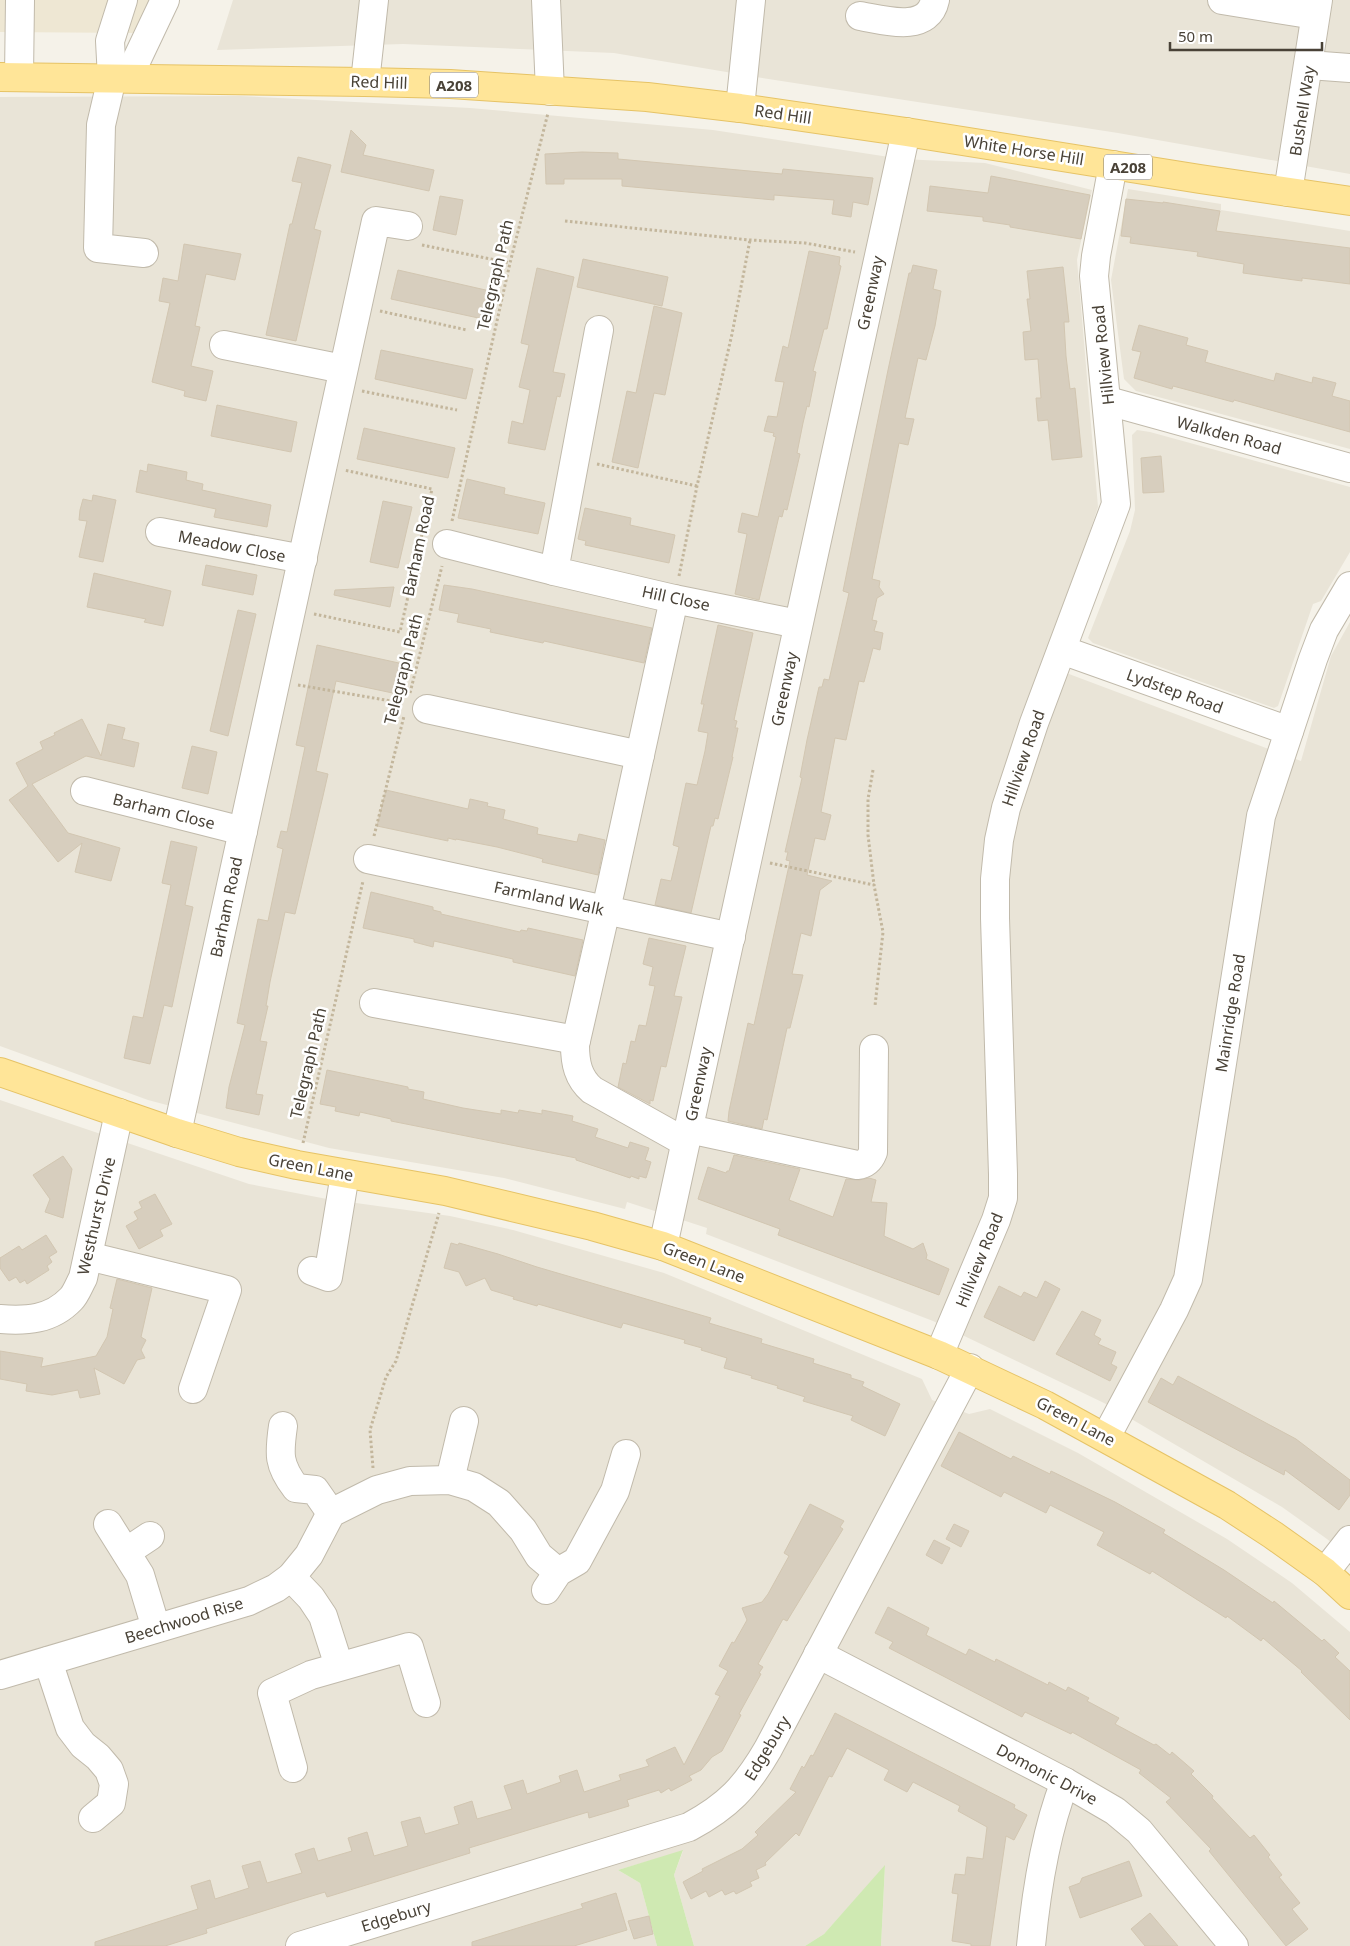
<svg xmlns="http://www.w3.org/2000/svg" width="1350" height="1946" font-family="'Noto Sans',sans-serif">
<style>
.residential{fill:#e9e4d7}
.education{fill:#eee7d3}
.green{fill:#cfe9b2}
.building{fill:#d7cebe;stroke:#d2c6b1}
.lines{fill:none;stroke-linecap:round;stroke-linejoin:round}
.minor-casing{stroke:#c1baab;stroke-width:30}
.major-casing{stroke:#e6c366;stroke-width:30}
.path{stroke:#c3b69c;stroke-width:3;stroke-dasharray:2.5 2.5;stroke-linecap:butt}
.minor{stroke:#fff;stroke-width:28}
.major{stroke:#ffe598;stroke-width:28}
.labels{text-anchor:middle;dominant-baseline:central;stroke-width:5;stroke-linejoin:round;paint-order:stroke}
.shield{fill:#fff;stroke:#807b73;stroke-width:1}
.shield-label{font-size:15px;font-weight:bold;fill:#494237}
.street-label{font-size:16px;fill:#494237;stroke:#fff}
</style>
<rect width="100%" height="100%" fill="#f5f2e9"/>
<g class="residential">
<path d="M233,0H1350V174L1118,133L756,77L614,53L403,44L217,50Z"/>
<path d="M240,96L470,108L713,130L902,159L985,163L1092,190L1077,260L1098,507L1045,665L1301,761L1331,656L1350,622V1558L1327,1539L1282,1507L1104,1403L933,1321L706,1234L707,1228L627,1202L625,1209L504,1178L329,1148L148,1100L0,1046V97Z"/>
<path d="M1128,189L1221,204V210L1350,231V449L1136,391L1124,379L1111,280Z"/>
<path d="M1137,430L1150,432L1350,487V552L1321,601L1313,604L1278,706L1274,708L1093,643L1088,638L1130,531L1135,510L1132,435Z"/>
<path d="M0,1100L249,1184L327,1199L450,1216L513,1230L664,1273L922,1379L932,1400L969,1414L990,1409L1078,1453L1227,1539L1292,1583L1350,1632V1946H881L885,1866L824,1934L805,1946H694L674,1875L683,1851L618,1870L640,1883L657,1946H0Z"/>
</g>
<path class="education" d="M0,0H153L137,33L0,32Z"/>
<g class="green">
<path d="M683,1850L674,1875L694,1946H657L640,1883L618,1870Z"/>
<path d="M885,1865L881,1946H805L824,1934Z"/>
</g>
<g class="building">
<path d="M351,130L366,145L363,155L434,170L429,191L341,172Z"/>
<path d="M582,152L618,153V159L782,174L783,169L873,178L868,205L853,202L851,217L832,214L834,200L774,195V200L622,186V179H564V184H546L545,154Z"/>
<path d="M298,157L331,165L314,229L321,231L296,341L266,335L290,224H292L302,183L292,181Z"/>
<path d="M991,176L1090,195L1081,239L1010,227V225L983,221V217L927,211L930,186L988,193Z"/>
<path d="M440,196L463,200L456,235L433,230Z"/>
<path d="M1126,199L1163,203V202L1220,211L1216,231L1350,248V284L1302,278V281L1243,273L1244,264L1197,256L1198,252L1130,243L1131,237L1121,236Z"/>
<path d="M184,244L241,254L235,280L206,274L195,326L200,327L191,366L213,371L206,401L184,396L185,391L152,382L170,303L159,301L163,278L178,281Z"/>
<path d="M809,251L840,257L839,265L841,266L827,329H824L813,371L816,372L809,407L807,406L803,423L797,453L800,454L787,510L784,509L782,517L779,516L759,600L735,594L747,534L738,532L742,513L758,517L776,437L773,436L774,433L764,431L768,416L777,417L784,382L775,381L783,346L788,348Z"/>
<path d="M583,259L668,277L662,306L577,287Z"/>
<path d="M913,265L937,270L933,289L941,291L935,326L926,360L918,358L905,418L914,419L908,445L899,443L872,579L880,581L879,587L884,594L877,598L872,620L877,621L874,631L883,633L880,650L873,648L864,682L859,681L846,740L835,738L821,812L831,815L825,840L815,838L807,875L832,881L820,890L811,936L801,933L792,974L803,975L790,1028H787L767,1120L764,1119L762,1129L728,1121L729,1111L748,1023L754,1025L790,861L786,860L788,852H785L802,778L800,777L807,740L819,687H822L824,679L829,680L849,593L843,591L888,370L909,273H911Z"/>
<path d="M1063,267L1069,322H1064L1066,356L1070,389L1075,388L1082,457L1052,460L1048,420L1038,421L1036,398H1041L1038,359L1025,360L1023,332L1031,331L1027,299H1030L1027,271Z"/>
<path d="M537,268L574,277L553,372L565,374L560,397L557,396L545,450L508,443L512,421L523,424L530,390L519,387L529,345L521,343Z"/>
<path d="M398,270L490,291L483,319L391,299Z"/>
<path d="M654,306L682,313L665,395L654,393L638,468L612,462L627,391L636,393Z"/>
<path d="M1139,325L1188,338L1186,345L1208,351L1205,362L1274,381L1276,373L1312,383L1313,377L1336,383L1332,396L1350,401V432L1234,400L1233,402L1173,386L1172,389L1134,378L1141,352L1132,350Z"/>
<path d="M381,350L473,369L466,399L375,379Z"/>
<path d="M217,405L297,422L291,452L211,436Z"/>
<path d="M364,428L455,448L448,478L357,459Z"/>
<path d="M1161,456L1164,492L1143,493L1141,458Z"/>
<path d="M148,464L187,472L186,480L203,484L202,490L271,505L267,527L214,517L216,509L136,492L140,470L147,472Z"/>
<path d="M467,479L505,488L504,494L545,503L538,534L458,518Z"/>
<path d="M93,495L116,500L103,562L79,557L87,521L79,520L80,510L83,499L92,501Z"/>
<path d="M383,501L412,507L398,568L370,562Z"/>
<path d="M585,508L631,518L630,525L675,535L669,563L585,545L586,541L578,539Z"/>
<path d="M206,565L257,575L253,595L202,585Z"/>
<path d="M94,573L171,591L163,626L144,622L146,619L87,607Z"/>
<path d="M444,585L472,589L652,628L644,663L544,641L543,643L490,632L491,629L457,622L459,614L439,610Z"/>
<path d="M394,587L390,607L334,595L335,590Z"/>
<path d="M238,610L256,614L228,736L210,731Z"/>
<path d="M718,625L753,633L734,720L737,721L735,728H738L732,757H733L718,819L715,818L713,826H711L691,913L655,905L661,879L671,881L679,847L673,845L686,783L697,785L705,751L708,733L698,731L704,704H701Z"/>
<path d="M317,645L408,665L402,695L336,681L316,771L328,774L323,796L295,914L285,912L270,982L266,1006H268L260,1041L267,1042L256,1094L263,1095L259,1115L226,1108L229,1087L245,1025L237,1023L258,919L268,921L283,849L277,847L281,831L287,832L305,747L296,745Z"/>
<path d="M82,719L101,756L108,724L125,728L122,739L139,743L134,767L86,756L32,784L68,833L120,848L111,881L75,872L82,843L58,862L9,800L28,786L16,763L43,749L40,742L55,735L54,733Z"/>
<path d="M192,746L217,752L208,794L182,788Z"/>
<path d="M386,790L468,809L470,799L488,803L487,806L505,810L503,819L538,828L537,834L577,842L579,834L605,840L598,875L542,862L543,859L536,857L497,847L456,839V840L448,838V841L377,826Z"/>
<path d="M171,841L197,847L185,905L193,907L172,1007L164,1005L150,1064L124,1058L133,1016L143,1018L171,885L162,883Z"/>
<path d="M371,892L433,907V910L441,912V914L520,932L521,930L527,931L528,928L583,940L575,976L513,962V959L491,954L434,941L433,947L414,942V939L363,928Z"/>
<path d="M649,938L686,946L674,996L682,997L666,1067L661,1066L653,1101L650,1100V1104L618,1087L623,1063L626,1064L631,1041L635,1042L639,1025L646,1026L655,986L649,985L653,967L643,964Z"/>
<path d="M327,1070L408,1087V1089L424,1092L423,1099L463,1108L501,1114V1110L518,1113L519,1110L542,1114V1110L573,1116L572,1121L598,1129L595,1137L628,1148L630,1142L649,1148L645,1160L651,1162L646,1178L639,1176V1179L631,1176L630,1178L576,1160V1158L391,1121V1119L360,1112L359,1116L335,1111L336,1107L320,1104Z"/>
<path d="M734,1155L800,1169L789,1200L833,1217L846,1179L859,1180L869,1178L876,1180L871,1202L887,1203L884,1236L913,1249L923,1243L927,1255L926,1259L949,1269L939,1295L778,1235L780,1229L698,1199L708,1167L726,1173L727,1171H729Z"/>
<path d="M63,1156L72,1169L63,1218L45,1212L50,1199L33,1175Z"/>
<path d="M155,1194L172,1224L160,1230L163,1236L139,1249L126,1226L138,1219L134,1212L142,1208L139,1202Z"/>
<path d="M46,1235L57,1252L49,1257L52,1262L47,1266L49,1270L27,1284L25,1280L20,1283L16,1277L9,1281L0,1268V1258L19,1246L22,1250Z"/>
<path d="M451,1243L458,1245L459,1243L498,1254L537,1267L711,1318L709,1323L762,1339L761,1343L814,1359L813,1363L851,1375V1378L864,1382L862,1386L900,1404L885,1436L851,1420L853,1416L803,1401L805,1397L777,1388L778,1386L751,1378L752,1376L724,1368L727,1358L701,1350L702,1348L684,1343L685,1340L623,1323L621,1328L538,1304L537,1306L513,1299L514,1297L491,1290L485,1278L466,1286L459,1272L444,1268Z"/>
<path d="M117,1279L152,1288L141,1337L146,1340L141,1350L145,1358L137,1360L124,1384L94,1368L100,1394L80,1398L78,1390L52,1395L26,1391L27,1384L0,1379V1351L43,1358L41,1367L96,1356L107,1337L113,1309L110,1308Z"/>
<path d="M1045,1281L1060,1289L1034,1341L984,1317L999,1286L1021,1297L1024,1292L1037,1298Z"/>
<path d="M1082,1311L1101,1320L1094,1335L1101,1339L1098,1344L1116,1352L1111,1364L1117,1367L1110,1381L1056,1354Z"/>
<path d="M1178,1376L1296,1439L1350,1480V1495L1339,1510L1285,1470L1284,1475L1148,1402L1161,1378L1173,1385Z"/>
<path d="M959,1432L1011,1459L1013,1456L1050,1474L1051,1471L1115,1502L1165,1530L1163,1533L1224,1570L1273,1603L1274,1601L1322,1641L1324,1639L1339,1653L1335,1657L1350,1671V1720L1301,1672L1302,1671L1263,1638L1261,1641L1227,1616L1226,1618L1152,1571L1150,1574L1097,1545L1104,1532L1050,1505L1046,1513L1004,1492L1001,1497L941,1466Z"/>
<path d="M810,1504L844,1521L840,1527L843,1529L787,1621L783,1619L758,1664L763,1667L759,1673L761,1674L739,1714L741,1715L722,1751L712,1757L701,1770L689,1776L692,1780L671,1791L669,1788L661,1793L659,1790L627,1800L629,1806L589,1818L588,1812L535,1828L469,1848L470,1853L327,1897L325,1892L292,1902L206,1929L207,1933L165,1946H95V1942L198,1909L191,1886L210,1880L215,1899L249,1888L242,1866L260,1861L267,1883L302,1873L295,1854L314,1848L318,1861L352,1851L348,1838L367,1832L374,1856L408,1846L401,1822L420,1817L425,1834L459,1824L454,1807L472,1801L477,1819L512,1809L504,1786L523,1780L527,1794L561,1782L559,1776L577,1770L584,1792L621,1780L619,1775L649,1766L646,1760L675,1747L684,1765L720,1696L715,1694L728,1671L719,1666L732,1642L734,1643L747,1620L742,1608L762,1602L768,1594L789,1556L784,1553Z"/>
<path d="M954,1524L969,1531L961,1547L946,1539Z"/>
<path d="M934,1540L950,1548L942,1564L926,1555Z"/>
<path d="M888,1607L929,1628L926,1635L966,1655L969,1649L995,1662L996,1659L1048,1685L1049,1682L1066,1691L1068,1687L1089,1698L1087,1701L1119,1718L1115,1724L1154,1745L1156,1744L1170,1755L1172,1752L1194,1771L1191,1774L1213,1796L1212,1798L1250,1838L1254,1835L1270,1855L1268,1857L1282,1875L1279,1877L1300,1903L1292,1909L1308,1929L1286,1946L1209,1851L1211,1849L1166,1802L1171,1798L1139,1773L1141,1770L1072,1732L1071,1734L1025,1712L1022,1717L889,1648L893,1642L875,1633Z"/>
<path d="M835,1713L1015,1805L1014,1808L1027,1815L1014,1840L1006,1836L990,1946H971V1944L952,1941L958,1894L952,1893L955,1874L965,1875L967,1857L983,1859L987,1827L958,1811L960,1806L913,1782L907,1792L884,1780L889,1770L847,1748L832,1777L829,1776L799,1836L796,1833L765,1863L766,1865L756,1870L759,1878L750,1882L752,1886L736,1894L734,1891L725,1895L722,1890L709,1897L706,1891L691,1899L683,1882L703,1871L702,1869L742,1849L758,1835L755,1832L796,1792L790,1789L802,1766L804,1768L811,1755L813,1756Z"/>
<path d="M1129,1861L1142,1896L1080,1918L1069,1887L1080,1883L1082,1878Z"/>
<path d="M616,1893L627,1930L574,1946H472V1942L583,1908L581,1904Z"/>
<path d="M1150,1913L1178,1946H1145L1131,1929Z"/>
<path d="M649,1916L653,1934L634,1939L628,1921Z"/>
</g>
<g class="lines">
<defs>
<g id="minor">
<path d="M123,0L110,41L112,78L101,125L98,248L144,253"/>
<path d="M546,0L550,91"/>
<path d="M1222,0L1315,15"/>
<path d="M860,16C883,20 928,34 935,0"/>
<path d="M1309,65L1350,68"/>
<path d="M19,77L20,0"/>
<path d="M128,78L165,0"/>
<path d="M365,82L374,0"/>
<path d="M740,108L751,0"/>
<path d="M1288,192L1318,0"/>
<path d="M599,330L554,571L674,599L798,624"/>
<path d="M224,345L343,369"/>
<path d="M1108,401L1350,468"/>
<path d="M160,532L303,559"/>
<path d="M447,544L554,571"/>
<path d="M674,599L612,883L575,1045C575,1063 578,1078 592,1090L685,1142"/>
<path d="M1062,650L1289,731"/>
<path d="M427,709L640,755"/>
<path d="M85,791L243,831"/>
<path d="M368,859L731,937"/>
<path d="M374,1003L576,1040"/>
<path d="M689,1129L857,1165C866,1164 870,1160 873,1152L874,1049"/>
<path d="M177,1133L376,221L408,226"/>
<path d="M663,1246L906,132"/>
<path d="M88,1256L227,1290L193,1389"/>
<path d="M312,1271L328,1277L345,1174"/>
<path d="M0,1319C26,1321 51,1320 71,1299C76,1294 79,1285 83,1278L119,1113"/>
<path d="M939,1355L996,1220L1003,1198V1174L995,918V879L999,840L1006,808L1034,723L1116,504L1094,276L1096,256L1113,165"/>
<path d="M283,1426C279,1454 278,1465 296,1488L315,1490L331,1513"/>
<path d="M1106,1437L1174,1310L1188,1279L1261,816L1313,659L1324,630L1350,586"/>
<path d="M450,1480L464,1421"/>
<path d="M108,1524L140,1575L156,1628"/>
<path d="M126,1552L150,1536"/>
<path d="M1325,1572L1350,1540"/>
<path d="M291,1577L311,1598L323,1616L339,1666"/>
<path d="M546,1590L558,1572L577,1561L615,1491L626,1454"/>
<path d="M818,1654L1065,1782L1115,1811L1139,1831L1234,1946"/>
<path d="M48,1661L70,1728L83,1745L98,1757L109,1770L114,1784L111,1803L93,1818"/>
<path d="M0,1675L249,1601L276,1588L291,1577L309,1555L331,1513L377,1490L410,1481L450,1480L474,1487L499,1503L523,1530L539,1556L558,1572"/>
<path d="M293,1768L272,1693L311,1675L409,1647L426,1703"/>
<path d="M300,1946L689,1827C728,1806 746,1787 768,1749L970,1368"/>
<path d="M1031,1946C1036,1894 1046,1830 1065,1782"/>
</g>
<g id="major">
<path d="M0,77L365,82L450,84L647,97L740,108L906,132L1200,179L1350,201"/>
<path d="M0,1072L177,1133L239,1152L297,1165L445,1191L592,1226L663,1246L939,1355L1045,1405L1227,1505L1273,1535L1325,1572L1350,1595"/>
</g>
</defs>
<use href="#minor" class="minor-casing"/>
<use href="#major" class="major-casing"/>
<g class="path">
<path d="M565,221L750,240L805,243L855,252"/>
<path d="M422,245L510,263"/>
<path d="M380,311L467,330"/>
<path d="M362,391L457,410"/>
<path d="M597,464L697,486"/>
<path d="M452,521L510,263L548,113"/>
<path d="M679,576L697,486L732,334L750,240"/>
<path d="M314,614L400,632L432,489L344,470"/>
<path d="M298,685L391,701"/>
<path d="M410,693L442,566"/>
<path d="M873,770L868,799V835L874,885"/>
<path d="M374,836L404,716"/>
<path d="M770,863L874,885L883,932L875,1006"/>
<path d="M303,1143L363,881"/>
<path d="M373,1468L370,1430L386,1377L396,1361L439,1213"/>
</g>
<use href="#minor" class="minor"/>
<use href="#major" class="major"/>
</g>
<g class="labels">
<g class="shield">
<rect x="430" y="72.5" width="48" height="25" rx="4"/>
<rect x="1104" y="154.5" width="48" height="25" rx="4"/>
</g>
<g class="shield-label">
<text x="454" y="85">A208</text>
<text x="1128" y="167">A208</text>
</g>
<g class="street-label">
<text transform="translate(379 82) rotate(2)">Red Hill</text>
<text transform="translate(1302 111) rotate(-81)">Bushell Way</text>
<text transform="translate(783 114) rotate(8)">Red Hill</text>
<text transform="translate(1024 150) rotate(9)">White Horse Hill</text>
<text transform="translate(495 275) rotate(-77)">Telegraph Path</text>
<text transform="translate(870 293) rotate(-78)">Greenway</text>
<text transform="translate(1103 355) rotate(-96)">Hillview Road</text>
<text transform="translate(1229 435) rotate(15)">Walkden Road</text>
<text transform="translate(232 546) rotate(11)">Meadow Close</text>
<text transform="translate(418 546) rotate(-78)">Barham Road</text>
<text transform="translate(676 598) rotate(12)">Hill Close</text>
<text transform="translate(403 669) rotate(-76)">Telegraph Path</text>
<text transform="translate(784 689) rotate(-78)">Greenway</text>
<text transform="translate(1175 691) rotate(20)">Lydstep Road</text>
<text transform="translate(1023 758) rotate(-71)">Hillview Road</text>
<text transform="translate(164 811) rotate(14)">Barham Close</text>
<text transform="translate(549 898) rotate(12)">Farmland Walk</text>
<text transform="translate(226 907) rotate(-78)">Barham Road</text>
<text transform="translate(1230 1013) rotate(-81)">Mainridge Road</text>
<text transform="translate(308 1063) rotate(-77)">Telegraph Path</text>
<text transform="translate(698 1084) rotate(-78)">Greenway</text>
<text transform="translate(311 1167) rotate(11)">Green Lane</text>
<text transform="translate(96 1216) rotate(-77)">Westhurst Drive</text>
<text transform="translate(979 1260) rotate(-68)">Hillview Road</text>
<text transform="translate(704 1262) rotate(21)">Green Lane</text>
<text transform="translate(1076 1421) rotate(28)">Green Lane</text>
<text transform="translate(184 1620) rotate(-17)">Beechwood Rise</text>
<text transform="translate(767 1748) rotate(-59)">Edgebury</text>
<text transform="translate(1047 1774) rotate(28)">Domonic Drive</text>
<text transform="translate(396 1916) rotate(-17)">Edgebury</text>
</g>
</g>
<path d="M1170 42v8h152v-8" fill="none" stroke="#494237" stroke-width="2.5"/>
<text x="1178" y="42" font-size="15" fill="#494237" stroke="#ffffff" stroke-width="4" paint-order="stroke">50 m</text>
</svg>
